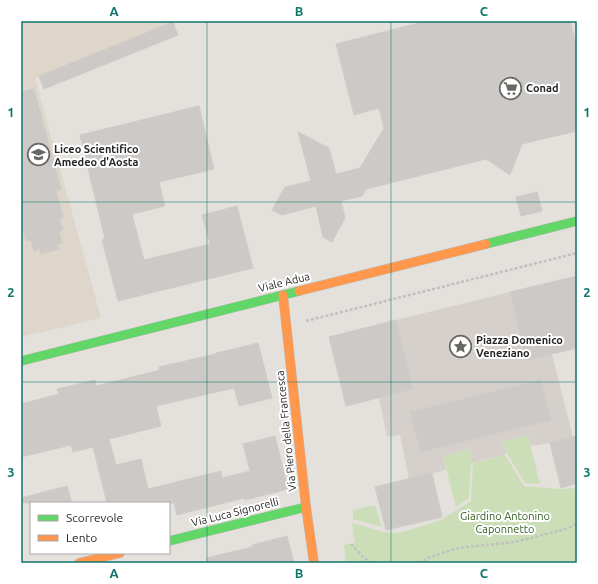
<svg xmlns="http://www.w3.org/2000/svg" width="598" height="584" font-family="Ubuntu,sans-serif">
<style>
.education{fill:#dfd6cb}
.green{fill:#ccdeb7}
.plaza{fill:#d5d0cc;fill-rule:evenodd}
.building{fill:#ccc9c6;stroke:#cfccc8}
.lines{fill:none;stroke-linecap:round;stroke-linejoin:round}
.fast-casing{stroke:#bebdbd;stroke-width:10}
.slow-casing{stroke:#bebdbd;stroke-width:10}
.path{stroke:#c1c0c0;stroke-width:2.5;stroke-dasharray:3 2;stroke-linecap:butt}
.fast{stroke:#63d668;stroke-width:9}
.slow{stroke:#ff974d;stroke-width:9}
.grid{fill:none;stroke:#0f766e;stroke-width:1;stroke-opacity:0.55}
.labels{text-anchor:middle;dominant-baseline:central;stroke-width:4;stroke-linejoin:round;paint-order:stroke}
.poi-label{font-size:11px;font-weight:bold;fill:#272727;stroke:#fff;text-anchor:start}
.street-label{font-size:11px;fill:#272727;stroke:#fff}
.park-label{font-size:11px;fill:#335c1e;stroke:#fff}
.neatline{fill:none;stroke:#0f766e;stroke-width:1.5}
.grid-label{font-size:13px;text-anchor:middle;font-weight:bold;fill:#0f766e}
</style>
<rect width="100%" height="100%" fill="#e4e0dc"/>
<path class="education" d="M21,21L175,22L35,78L101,318L21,337Z"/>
<g class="green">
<path d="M528,435L540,484L525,483L500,442Z"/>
<path d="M472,448L469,498L456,507L443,456Z"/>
<path d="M505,455L524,486L559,489L577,488V563H346L344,545L355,543L352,523L384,532L396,533L410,530L441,520L471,501L473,463Z"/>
<path d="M375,505L382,527L353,519V510Z"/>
</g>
<path class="plaza" d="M510,292L527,359L552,354L573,437L550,443L531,446L528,435L500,442L507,454L471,463L472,448L443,456L446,470L409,479L400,435L387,437L379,398L413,389L396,320ZM541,380L551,420L488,393ZM466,398L476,438L421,452L411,412Z"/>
<g class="building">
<path d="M427,21H570L576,44L577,45V131L522,144L510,175L486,159L366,189L362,196L341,201L345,218L332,242L323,237L316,206L282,215L272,210L285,187L311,181L298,132L329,148L336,174L360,168L384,128L379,108L354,115L336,44Z"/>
<path d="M173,22L178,35L44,89L39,76Z"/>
<path d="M34,89L61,189L56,190L63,218L59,219L63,230L59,231L62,243L57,244L59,249L41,254L39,249L34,251L31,240L26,241L21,222V92Z"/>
<path d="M199,106L214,169L159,182L165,206L132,214L144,260L210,244L202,215L237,206L253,268L118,301L102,240L105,239L80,135Z"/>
<path d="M537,192L542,211L521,216L516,197Z"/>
<path d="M577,276V348L527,360L510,292Z"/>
<path d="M396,320L413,389L346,406L329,337Z"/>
<path d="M258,343L272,398L239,406L234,388L156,406L161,426L109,439L116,465L141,459L148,489L221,471L222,478L250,471L243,444L275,436L288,489L245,500L244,498L177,515L174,503H107L93,447L73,452L71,445L21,457V404L59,394L57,389L95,380L96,386L160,370L159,367L216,354V353Z"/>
<path d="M541,380L551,420L421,452L410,412Z"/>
<path d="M577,436V483L561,488L550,443Z"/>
<path d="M432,473L442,517L386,530L375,487Z"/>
<path d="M67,486L72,503H21V498Z"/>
<path d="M287,536L294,563H207V558L252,547V545Z"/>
</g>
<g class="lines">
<defs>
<g id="fast">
<path d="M486,244L577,221"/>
<path d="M21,361L299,291"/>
<path d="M169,541L306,507"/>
</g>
<g id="slow">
<path d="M299,291L486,244"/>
<path d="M283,295L306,507L314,563"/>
<path d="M79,563L120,553"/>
</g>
</defs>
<use href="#fast" class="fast-casing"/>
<use href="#slow" class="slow-casing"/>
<g class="path">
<path d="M306,321L577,253"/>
<path d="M351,544L362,556L371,563"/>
<path d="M419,563L428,558L451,550L466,547L515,542L562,530L571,527L577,523"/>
</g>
<use href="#fast" class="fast"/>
<use href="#slow" class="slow"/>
</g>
<path class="grid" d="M207,21V563M391,21V563M21,202H577M21,382H577"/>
<defs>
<symbol id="supermarket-ring" viewBox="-11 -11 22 22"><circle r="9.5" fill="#fff" stroke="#696866" stroke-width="1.5"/><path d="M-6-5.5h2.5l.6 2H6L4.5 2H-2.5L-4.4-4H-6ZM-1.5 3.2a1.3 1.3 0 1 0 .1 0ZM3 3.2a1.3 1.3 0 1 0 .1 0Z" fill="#696866"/></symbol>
<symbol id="school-ring" viewBox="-11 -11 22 22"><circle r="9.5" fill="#fff" stroke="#696866" stroke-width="1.5"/><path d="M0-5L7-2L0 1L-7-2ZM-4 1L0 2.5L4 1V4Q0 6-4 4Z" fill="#696866"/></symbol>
<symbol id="sight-ring" viewBox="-11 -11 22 22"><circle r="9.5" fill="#fff" stroke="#696866" stroke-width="1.5"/><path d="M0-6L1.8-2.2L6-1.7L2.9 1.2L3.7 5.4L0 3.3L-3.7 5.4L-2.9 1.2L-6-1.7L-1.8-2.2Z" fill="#696866"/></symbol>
</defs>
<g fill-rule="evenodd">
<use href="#supermarket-ring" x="498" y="76" width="25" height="25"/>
<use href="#school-ring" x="26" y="142" width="25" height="25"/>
<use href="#sight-ring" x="448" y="334" width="25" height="25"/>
</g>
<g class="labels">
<g class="poi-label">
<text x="526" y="88">Conad</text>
<text x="54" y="149">Liceo Scientifico<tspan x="54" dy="13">Amedeo d'Aosta</tspan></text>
<text x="476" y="340">Piazza Domenico<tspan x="476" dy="13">Veneziano</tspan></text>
</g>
<g class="street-label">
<text transform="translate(284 282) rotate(-14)">Viale Adua</text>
<text transform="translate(286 431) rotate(-96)">Via Piero della Francesca</text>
<text transform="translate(235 512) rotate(-14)">Via Luca Signorelli</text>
</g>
<g class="park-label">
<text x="505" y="516">Giardino Antonino<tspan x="505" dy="13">Caponnetto</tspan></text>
</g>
</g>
<rect width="598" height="584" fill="none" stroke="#ffffff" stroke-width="44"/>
<rect x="30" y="502" width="140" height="52" fill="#ffffff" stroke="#a9a9a9"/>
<rect x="38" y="515" width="20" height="6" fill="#63d668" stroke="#a9a9a9"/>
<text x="66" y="522" font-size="12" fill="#272727">Scorrevole</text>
<rect x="38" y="535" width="20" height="6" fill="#ff974d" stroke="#a9a9a9"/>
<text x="66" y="542" font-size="12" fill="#272727">Lento</text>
<rect x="22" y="22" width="554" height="540" class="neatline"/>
<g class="grid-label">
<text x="114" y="16">A</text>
<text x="299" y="16">B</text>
<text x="484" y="16">C</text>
<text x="11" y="117">1</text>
<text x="587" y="117">1</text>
<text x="11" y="297">2</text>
<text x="587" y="297">2</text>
<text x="11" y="477">3</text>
<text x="587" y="477">3</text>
<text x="114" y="578">A</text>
<text x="299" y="578">B</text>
<text x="484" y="578">C</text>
</g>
</svg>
